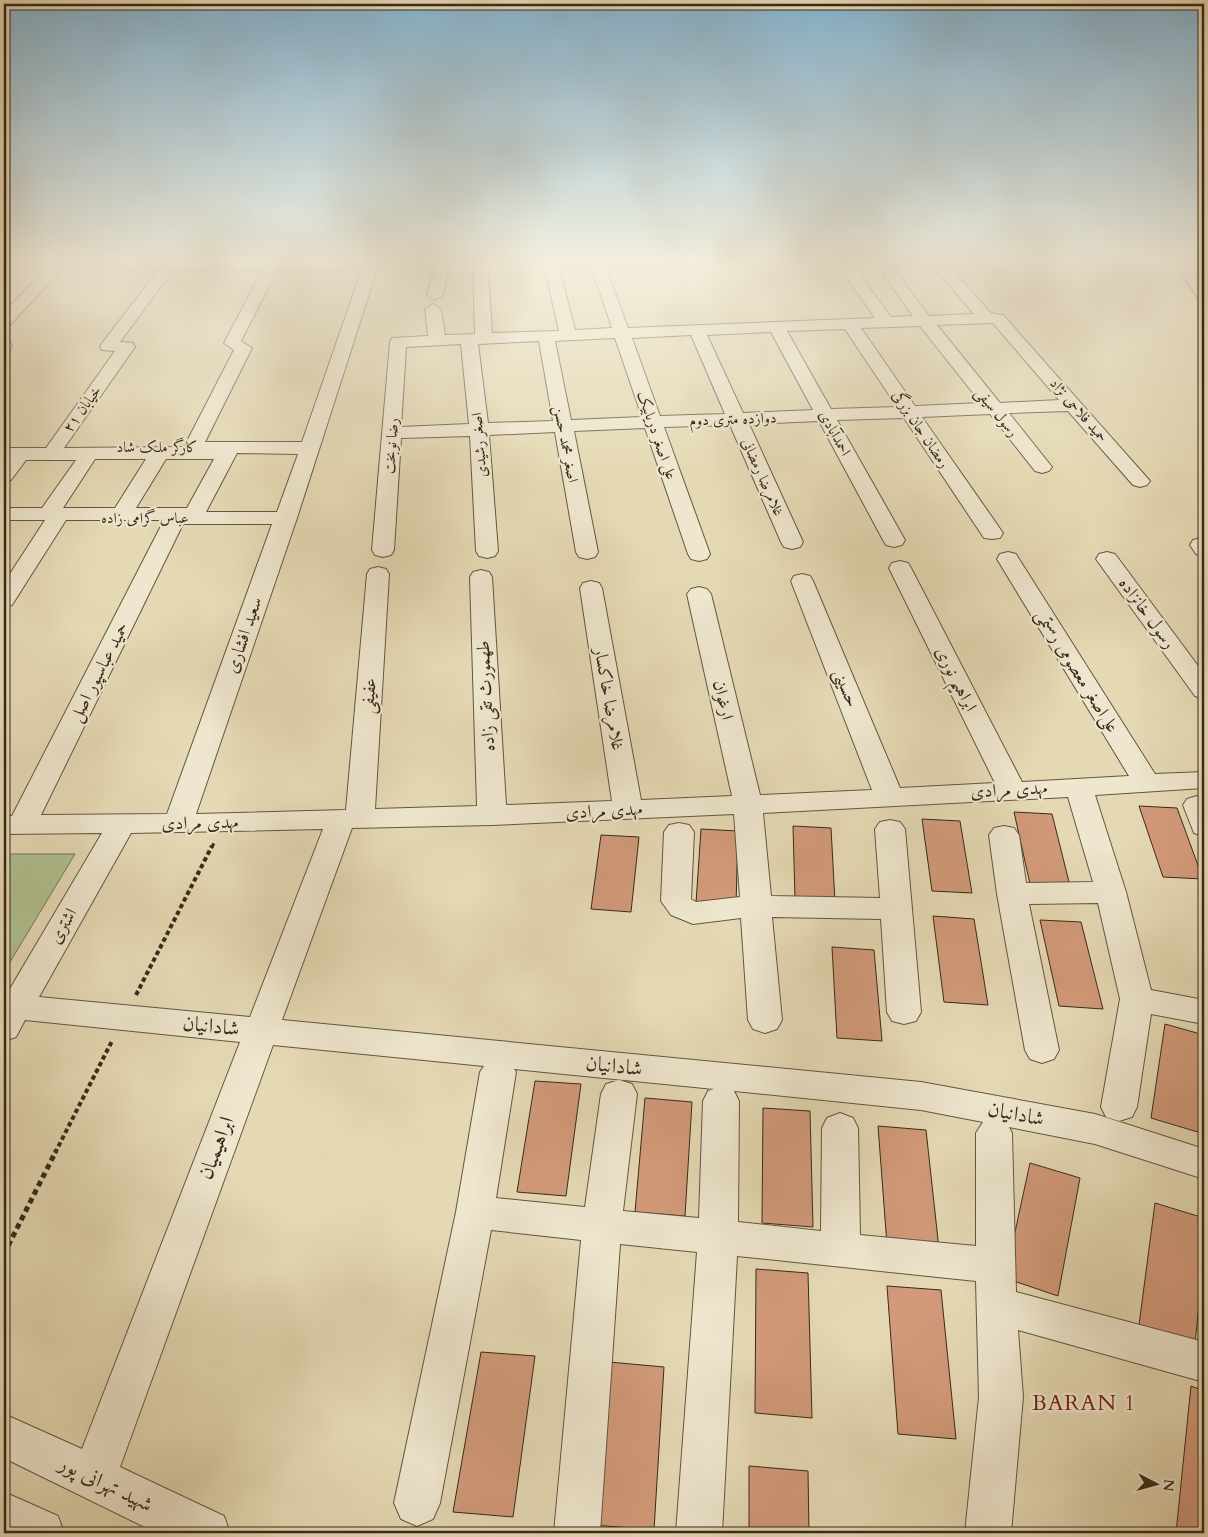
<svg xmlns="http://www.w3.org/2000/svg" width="1208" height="1537" font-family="Cardo,Amiri,serif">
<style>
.green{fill:#b1c090;stroke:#747556}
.building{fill:#d29a7a;stroke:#362a1b}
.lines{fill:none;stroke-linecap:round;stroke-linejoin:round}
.minor-casing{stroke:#625641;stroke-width:2}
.major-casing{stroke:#362a1b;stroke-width:2}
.path-far2{stroke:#362a1b;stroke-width:3;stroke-dasharray:4 2.5;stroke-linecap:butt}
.path-far1{stroke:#362a1b;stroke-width:4;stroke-dasharray:4.5 3;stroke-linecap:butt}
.path{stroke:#362a1b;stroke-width:5;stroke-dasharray:5.5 4;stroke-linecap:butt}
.minor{fill:#eee6ce;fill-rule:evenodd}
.major{fill:#e5d9b4;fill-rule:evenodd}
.labels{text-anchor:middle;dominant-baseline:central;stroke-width:4.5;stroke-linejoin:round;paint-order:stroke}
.far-street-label{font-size:15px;fill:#362a1b;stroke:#eee6ce}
.street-label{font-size:18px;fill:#362a1b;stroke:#eee6ce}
.near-street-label{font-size:21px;fill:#362a1b;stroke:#eee6ce}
.near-neighbourhood-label{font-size:22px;letter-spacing:1px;fill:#7a1f14;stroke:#eee6ce}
</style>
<rect width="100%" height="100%" fill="#e5d9b4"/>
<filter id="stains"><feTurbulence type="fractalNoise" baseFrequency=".004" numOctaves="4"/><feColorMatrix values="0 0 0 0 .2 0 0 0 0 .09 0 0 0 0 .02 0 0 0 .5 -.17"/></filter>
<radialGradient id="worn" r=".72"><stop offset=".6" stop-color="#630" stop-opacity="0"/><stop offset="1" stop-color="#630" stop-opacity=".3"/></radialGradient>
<path class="green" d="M4,854H75L4,972Z"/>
<g class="building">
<path d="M1139,806L1177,808L1203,879L1163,877Z"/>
<path d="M1014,812L1052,814L1070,886L1030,884Z"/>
<path d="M922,819L960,821L972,893L932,891Z"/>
<path d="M793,826L831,828L835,902L795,899Z"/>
<path d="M701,829L738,831L736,905L696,903Z"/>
<path d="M601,835L639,837L631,912L591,909Z"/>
<path d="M933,916L974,919L988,1005L944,1002Z"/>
<path d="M1040,920L1081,922L1103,1009L1059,1006Z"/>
<path d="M832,947L874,950L882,1041L837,1038Z"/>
<path d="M1165,1024L1204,1035V1100L1201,1133L1151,1118Z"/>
<path d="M535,1081L581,1084L566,1196L517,1192Z"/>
<path d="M645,1098L692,1102L685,1216L635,1212Z"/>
<path d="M763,1108L810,1111L813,1227L762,1223Z"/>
<path d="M878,1126L926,1130L939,1249L887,1245Z"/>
<path d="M1030,1163L1080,1178L1058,1296L1005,1278Z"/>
<path d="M1155,1203L1204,1218V1253L1195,1344L1139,1325Z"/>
<path d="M756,1269L808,1273L812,1418L755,1413Z"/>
<path d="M887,1286L941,1290L956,1439L898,1434Z"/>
<path d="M481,1352L535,1356L513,1517L453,1512Z"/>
<path d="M609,1362L664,1367L654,1530L594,1525Z"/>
<path d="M1191,1386L1204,1391V1533H1176Z"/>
<path d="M749,1466L808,1471L809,1533H749Z"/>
</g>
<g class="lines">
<defs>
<g id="minor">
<path d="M380,260L297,518L196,814L346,810L367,574L370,569L378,567L386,569L389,574L375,809L477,806L470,577L473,572L481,570L489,572L492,577L506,805L612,801L580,588L583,583L591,581L599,583L602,588L641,800L732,796L687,594L691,589L699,587L707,589L711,594L760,795L872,790L791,581L794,576L802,574L810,576L813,581L900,788L995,783L889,568L892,563L900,561L908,563L911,568L1022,782L1129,776L997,559L1000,554L1008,552L1016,554L1019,559L1155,774L1204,772V788L1095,795L1126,892L1151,990L1204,1000V1024L1151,1014L1137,1107L1132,1117L1119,1121L1106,1117L1101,1107L1120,999L1098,903L1029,904L1059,1050L1054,1059L1042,1063L1030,1059L1025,1050L997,894L989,835L994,828L1004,826L1014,828L1019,835L1026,883L1093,882L1068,797L763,813L771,896L880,898L875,829L880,822L890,820L900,822L905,829L921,1012L916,1021L904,1024L892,1021L887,1012L881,919L772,917L782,1020L777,1029L765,1033L753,1029L748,1020L741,918L693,924L671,915L661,901L664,832L669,825L679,823L689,825L694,832L691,899L696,902L740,897L734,814L492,825L352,828L282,1020L921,1082L1095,1114L1204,1149V1179L1095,1144L1009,1127L1012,1133L1016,1292L1204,1342V1382L1018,1330L1023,1397L1011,1533H965L979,1397L976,1281L737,1256L722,1533H676L697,1252L620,1244L600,1533H554L581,1240L491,1230L440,1503L433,1519L417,1526L401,1519L394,1503L456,1212L480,1072L484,1066L273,1045L120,1467L224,1516L230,1533H157L4,1458V1414L82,1449L240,1042L25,1020L16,1037L4,1041V999L102,833L4,834V816H12L164,520H66L12,605L4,607V583L45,520H4V508H42L76,460H26L11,480L4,482V463L6,460H4V448H46L115,351L102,350L100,346L159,269H62L10,325L4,327V313L45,269H4V261ZM174,269H263L224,343L234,350L184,447L64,448L135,347L133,343L120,342ZM278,269H362L302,442H205L252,348L241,341ZM237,453L298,454L277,512H206ZM95,459H146L115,508H63ZM166,459H214L187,508H136ZM183,524H272L167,814L41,815ZM323,829L250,1017L39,997L131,833ZM514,1069L714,1089L708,1091L703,1101L699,1218L623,1211L637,1094L632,1084L619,1080L606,1084L601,1094L585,1207L496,1198L516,1072ZM734,1091L921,1110L983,1122L976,1133V1246L860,1235L858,1128L853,1118L840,1113L827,1118L822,1128L821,1231L738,1222L739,1101Z"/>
<path d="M437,260H451L443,295L435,300L427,295Z"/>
<path d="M480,260H495L488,270L492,333L559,331L543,260H557L575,330L612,328L589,260H603L628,328L875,318L835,260H849L891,317L913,316L873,260H887L929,316L974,314L928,260H943L991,313L1003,315L1150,481L1147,485L1140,487L1133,485L1068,411L1009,413L1052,467L1049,471L1042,473L1035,471L990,414L922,417L1003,533L1000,538L992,539L984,538L904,418L837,420L905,540L902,545L894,547L886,545L883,540L819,421L749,424L803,542L800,547L792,549L784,547L781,542L730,425L664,427L710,554L707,559L699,561L691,559L688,554L645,428L574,431L598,552L595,557L587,559L579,557L576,552L555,432L489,435L498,551L495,556L487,558L479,556L476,551L470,436L401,438L394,550L391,555L383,557L375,555L372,550L390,342L392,338L428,336L425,309L433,304L441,309L445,335L475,334L473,269ZM993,323L1059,400L1000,403L937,325ZM920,326L981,403L915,406L861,328ZM845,329L897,407L831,409L787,331ZM771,332L813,410L743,413L707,335ZM691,335L725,414L660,416L632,338ZM615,338L642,417L571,420L555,341ZM539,341L553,421L488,423L478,344ZM461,344L469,424L401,427L406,347Z"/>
<path d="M4,341L10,342L12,346L10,351L4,352Z"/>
<path d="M1201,538L1204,539V556L1196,554L1190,545L1193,540Z"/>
<path d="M1107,552L1115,554L1204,674V699L1195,696L1096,559L1099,554Z"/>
<path d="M1197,796L1204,798V836L1194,833L1183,805L1187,799Z"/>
<path d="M4,1492L58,1516L64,1533H4Z"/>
</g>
<path id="major" d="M1172,260H1186L1204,284V300L1198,298Z"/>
</defs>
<use href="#minor" class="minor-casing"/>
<use href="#major" class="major-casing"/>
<path class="path-far2" d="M212,847L214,843"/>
<g class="path-far1">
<path d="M136,995L212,846"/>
<path d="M55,1153L112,1041"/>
</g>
<path class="path" d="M4,1254L56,1151"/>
<use href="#minor" class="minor"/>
<use href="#major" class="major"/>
</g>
<linearGradient id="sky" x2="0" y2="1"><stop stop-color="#87b6d3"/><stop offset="0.55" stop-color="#f3eedd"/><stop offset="1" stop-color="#f3eedd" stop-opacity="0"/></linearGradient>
<rect width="1208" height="475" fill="url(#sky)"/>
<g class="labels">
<g class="far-street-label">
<text transform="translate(82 409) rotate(-54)">خیابان ۲۱</text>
<text transform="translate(1079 410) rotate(49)">حمید فلاحی نژاد</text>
<text transform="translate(997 412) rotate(51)">رسول سیفی</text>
<text transform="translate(733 419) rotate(-2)">دوازده متری دوم</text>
<text transform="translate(921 429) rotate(56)">رمضان جان بزرگی</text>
<text transform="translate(835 433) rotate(61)">احمدآبادی</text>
<text transform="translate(657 435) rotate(71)">علی اصغر دریابیک</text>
<text transform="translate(566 444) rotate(79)">اصغر محمد حسن</text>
<text transform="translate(479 445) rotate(-95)">اصغر رشیدی</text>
<text transform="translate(391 446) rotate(-86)">رضا نوبخت</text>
<text x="157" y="447">کارگر ملک شاد</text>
<text transform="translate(763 477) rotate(66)">غلامرضا رمضانی</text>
<text x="145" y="518">عباس گرامی زاده</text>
</g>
<g class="street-label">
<text transform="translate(1147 613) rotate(54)">رسول خانزاده</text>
<text transform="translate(244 635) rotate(-71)">سعید افشاری</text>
<text transform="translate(1077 671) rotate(58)">علی‌اصغر معصومی رستمی</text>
<text transform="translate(99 672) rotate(-63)">حمید عباسپور اصل</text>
<text transform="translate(956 679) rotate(63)">ابراهیم نوری</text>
<text transform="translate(846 688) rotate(68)">حسینی</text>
<text transform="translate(369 696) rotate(-86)">عفیفی</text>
<text transform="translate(486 696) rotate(-93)">طهمورث تقی زاده</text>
<text transform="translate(609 699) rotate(80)">غلامرضا خاکسار</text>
<text transform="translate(723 700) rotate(77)">ارغوان</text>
<text transform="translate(1009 790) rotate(-3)">مهدی مرادی</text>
<text transform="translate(604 811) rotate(-3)">مهدی مرادی</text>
<text transform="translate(200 823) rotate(-1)">مهدی مرادی</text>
<text transform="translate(63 926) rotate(-60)">اشتری</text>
</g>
<g class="near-street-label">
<text transform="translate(211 1026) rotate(6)">شادانیان</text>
<text transform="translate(614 1066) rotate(6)">شادانیان</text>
<text transform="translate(1016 1114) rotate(11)">شادانیان</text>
<text transform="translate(216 1148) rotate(-69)">ابراهیمیان</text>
<text transform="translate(106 1484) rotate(26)">شهید تهرانی پور</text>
</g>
<g class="near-neighbourhood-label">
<text x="1084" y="1403">BARAN 1</text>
</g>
</g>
<rect width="1208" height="1537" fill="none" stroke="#e5d9b4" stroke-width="20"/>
<rect x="5" y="5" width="1198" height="1527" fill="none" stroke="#362a1b" stroke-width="2.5"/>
<rect x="10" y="10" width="1188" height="1517" fill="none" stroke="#362a1b"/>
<g transform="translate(1156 1484) rotate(96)" stroke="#eee6ce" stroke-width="4" paint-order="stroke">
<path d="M0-4L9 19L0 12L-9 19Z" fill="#362a1b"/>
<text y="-8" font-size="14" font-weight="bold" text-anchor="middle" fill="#362a1b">N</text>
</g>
<rect width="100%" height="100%" filter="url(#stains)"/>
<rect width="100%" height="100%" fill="url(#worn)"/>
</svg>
